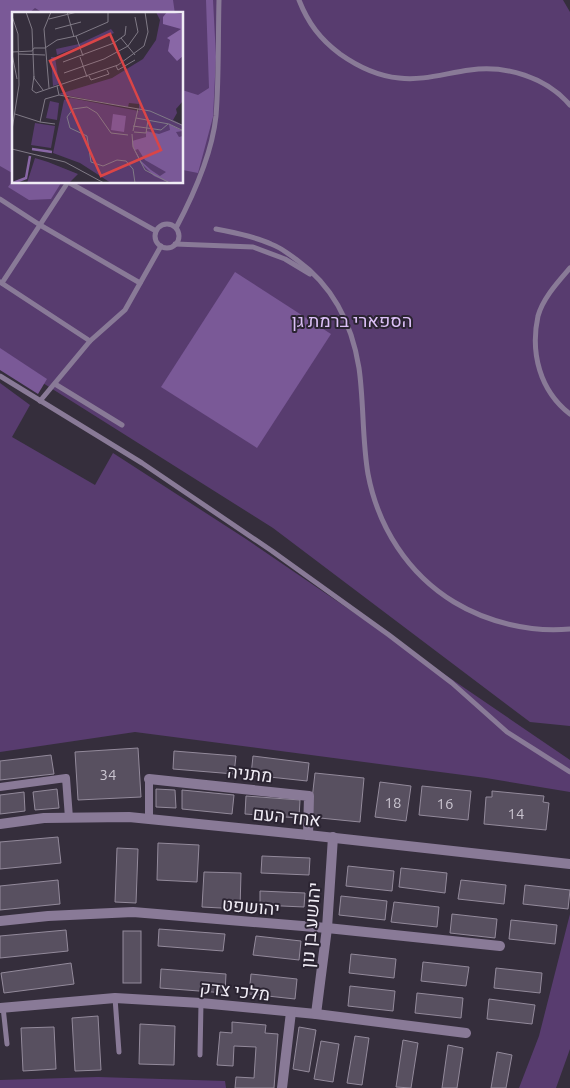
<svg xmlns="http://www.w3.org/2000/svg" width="570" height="1088" font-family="Ubuntu,Heebo,sans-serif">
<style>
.green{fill:#583c6f;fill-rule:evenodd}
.forest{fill:#7a5997}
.building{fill:#585060;stroke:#938a9b}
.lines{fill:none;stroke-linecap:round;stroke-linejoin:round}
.service{stroke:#897a97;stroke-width:5}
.pedestrian{stroke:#897a97;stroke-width:8}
.minor{stroke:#897a97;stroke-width:10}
.labels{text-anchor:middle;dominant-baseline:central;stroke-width:4;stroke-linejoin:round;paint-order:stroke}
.number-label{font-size:15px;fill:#cac5d0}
.park-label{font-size:18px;fill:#dcc0f6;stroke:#2b2432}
.street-label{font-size:18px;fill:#f0ecf5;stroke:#2b2432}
.inset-river{fill:none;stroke:#8967a6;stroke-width:2.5}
.inset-road{fill:none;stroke:#807a86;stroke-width:1}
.view{fill:#da4547;fill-opacity:0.15;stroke:#da4547;stroke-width:2.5}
.inset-edge{fill:none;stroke:#f0ecf5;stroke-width:2.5}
</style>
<rect width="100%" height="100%" fill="#352e3c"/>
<g class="green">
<path d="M0,0H563L570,12V726L530,722L273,528L0,356ZM14,14H182V182H14Z"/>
<path d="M0,383L30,405L12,437L95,485L113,453L246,539L570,760V792L486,778L135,732L0,752Z"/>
<path d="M570,914V1049L556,1088H519L539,1036Z"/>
<path d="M98,1077L225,1081L226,1088H0V1080Z"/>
</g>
<g class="forest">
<path d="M0,0H173L175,14H45L35,8L28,14H14V174L0,166Z"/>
<path d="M206,0H213L216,57L213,117L198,173L183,170L182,90L198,95L209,88Z"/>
<path d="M14,179V182L61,183L51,199L29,200L8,187Z"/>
<path d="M235,272L331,334L257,448L161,387Z"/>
<path d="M0,348L47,379L38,394L0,370Z"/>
</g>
<g class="building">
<path d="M138,748L141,797L78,800L75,752Z"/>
<path d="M174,751L236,756L234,774L173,769Z"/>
<path d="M51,755L54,774L0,780V761Z"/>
<path d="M253,756L309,763L307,781L251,775Z"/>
<path d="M315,773L364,778L360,822L310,817Z"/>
<path d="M380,782L411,786L406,821L375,817Z"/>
<path d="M422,786L471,791L468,820L419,815Z"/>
<path d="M57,789L59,808L35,810L33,792Z"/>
<path d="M156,789L175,790L176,808L156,807Z"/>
<path d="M182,790L234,795L232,814L182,809Z"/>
<path d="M492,791L544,796L543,802L549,803L546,830L484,824L486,797H492Z"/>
<path d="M24,792L25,811L0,814V795Z"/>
<path d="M246,796L300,800L299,818L245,814Z"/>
<path d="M58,837L61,863L0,869V842Z"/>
<path d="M158,843L199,845L197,882L157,880Z"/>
<path d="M117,848L138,849L136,903L115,902Z"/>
<path d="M262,856L310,858L309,875L261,873Z"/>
<path d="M348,866L394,871L392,891L346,886Z"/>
<path d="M401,868L447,873L445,893L399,887Z"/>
<path d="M204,872L241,873L240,909L202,907Z"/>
<path d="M58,880L60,904L0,910V886Z"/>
<path d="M461,880L506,885L504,904L458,899Z"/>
<path d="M525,885L570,890L568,909L523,904Z"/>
<path d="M260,891L305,893L304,907L260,905Z"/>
<path d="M341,896L387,901L385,920L339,915Z"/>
<path d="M394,902L439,907L437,927L391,922Z"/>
<path d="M452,914L497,919L495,938L450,933Z"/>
<path d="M511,920L557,925L555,944L509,939Z"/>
<path d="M159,929L225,934L223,951L158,946Z"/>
<path d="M66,930L68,951L0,958V936Z"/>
<rect x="123" y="931" width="18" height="52"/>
<path d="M256,936L301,941L299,960L253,955Z"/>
<path d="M351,954L396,959L394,978L349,973Z"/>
<path d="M423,962L469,967L466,986L421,981Z"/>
<path d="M71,963L74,984L4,993L1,973Z"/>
<path d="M496,968L542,973L540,993L494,988Z"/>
<path d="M161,969L226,974L225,993L160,988Z"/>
<path d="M251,974L297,979L295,999L249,994Z"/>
<path d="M350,986L395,991L393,1011L348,1006Z"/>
<path d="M417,993L463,998L461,1018L415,1013Z"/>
<path d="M489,999L535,1005L532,1024L487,1019Z"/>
<path d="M98,1016L101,1070L75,1071L72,1018Z"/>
<path d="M232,1022L266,1025L265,1033L278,1034L274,1088H235L236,1077L254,1078L256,1047L234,1046L233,1066L217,1065L220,1032L232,1033Z"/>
<path d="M140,1024L175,1026L174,1065L139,1064Z"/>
<path d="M54,1027L56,1069L23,1071L21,1028Z"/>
<path d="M299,1027L316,1030L309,1072L293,1069Z"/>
<path d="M355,1036L369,1038L362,1085L347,1083Z"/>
<path d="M403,1040L418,1043L411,1088L396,1087Z"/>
<path d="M321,1041L339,1044L333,1082L314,1079Z"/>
<path d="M448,1045L463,1048L457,1088H442Z"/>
<path d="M497,1052L512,1055L506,1088H491Z"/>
</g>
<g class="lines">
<g class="service">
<path d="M299,0C308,23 320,39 340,54C357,66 377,76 399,78C423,81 446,73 470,70C506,65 546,77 570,105"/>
<path d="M68,182L156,231"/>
<path d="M0,199L40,225L140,283"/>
<circle cx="167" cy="236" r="12"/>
<path d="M176,228C194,194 212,154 216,116C219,78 218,38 219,0"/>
<path d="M216,229C235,233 254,236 271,244C280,247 289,254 297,260C333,286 352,324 359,368C364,403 362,439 368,474C378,527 408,574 454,602C487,622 531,633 570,629"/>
<path d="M175,244L253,247L285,259L310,274"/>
<path d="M570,268C558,282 543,298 538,316C530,353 540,391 570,414"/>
<path d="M0,282L90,341"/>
<path d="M2,283L68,182"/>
<path d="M0,376L142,463L272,551L389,635L452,683L507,732L570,772"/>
<path d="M55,384L122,425"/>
<path d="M40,401L90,341L125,310L161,246"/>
<path d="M115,998L119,1052"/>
<path d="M3,1007L7,1044"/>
<path d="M200,1055L201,1003"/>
</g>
<g class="pedestrian">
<path d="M0,787L66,778L69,818"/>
<path d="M149,819V779"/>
</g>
<g class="minor">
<path d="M149,779L309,796L308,835"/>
<path d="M0,824L44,818L129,817L308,835L570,864"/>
<path d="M0,921L48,916L133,912L327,928L500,946"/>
<path d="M0,1008L115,998L201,1003L316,1014L466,1033"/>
<path d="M316,1014L327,928L333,837"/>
<path d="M282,1088L291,1012"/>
</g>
</g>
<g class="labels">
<g class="number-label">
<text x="108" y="774">34</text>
<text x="393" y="802">18</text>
<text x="445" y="803">16</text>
<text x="516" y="813">14</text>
</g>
<g class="park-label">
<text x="352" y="320">הספארי ברמת גן</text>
</g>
<g class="street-label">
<text transform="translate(250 773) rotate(6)">מתניה</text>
<text transform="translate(287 816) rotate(6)">אחד העם</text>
<text transform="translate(251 906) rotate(5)">יהושפט</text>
<text transform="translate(310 925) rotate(-85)">יהושע בן נון</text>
<text transform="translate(235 990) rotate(6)">מלכי צדק</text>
</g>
</g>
<g transform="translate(12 12)">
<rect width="171" height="171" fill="#352e3c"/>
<path d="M144,0H171V89L164,97L165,101L161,108L171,113V171H99L68,151L41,141L52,88L59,86L127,99V92L117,91L116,95L47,82L100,66L131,47L144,28L148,8ZM99,17L102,21L45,43L44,37L67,32ZM39,45H43L47,72L41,74ZM38,89L47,91L45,108L34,106ZM23,111L43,114L39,136L19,133ZM23,146L36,150L66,162L57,171H15Z" fill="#583c6f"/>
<path d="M101,102L114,104L112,120L99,118ZM157,112L171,119L164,120L167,125L171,124V171L153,169L142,164L128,150L121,135L120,129L134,125V119L147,122L158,118ZM126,137L133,148L154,160L148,164L139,158L129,149L123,138Z" fill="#7a5997" fill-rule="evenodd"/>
<path d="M155,0L171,2V44L165,49L156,39L158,28L155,26L169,17L151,12V5Z" fill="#8967a6"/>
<path class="inset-river" d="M20,137L40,140M1,171L14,166L18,144"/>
<path class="inset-road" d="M14,0L20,17L22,66L31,78M55,0L62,25M0,4L6,22L7,73L0,118M37,7L65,0M43,17L69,10M64,24L71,44M109,26L123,43M0,40L20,39L22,36H33L45,28L64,24L96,10V0M0,42L5,67M6,42L33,43M68,45L75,65M51,50L102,31L113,23L114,14M104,54L106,58L123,48M52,61L92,47L116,34L126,20L123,5M22,64L20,78L24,81L106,53L132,34L136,20L133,0M77,64L79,68L97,62L95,58M37,76L32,17L39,0M47,83L138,99L172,114M3,102L28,110L33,87L47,83L45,74M124,106L157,112L172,119M28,110L43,112M121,114L149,118L156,112M121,119L126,97M122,120L134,121L136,108M120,122L121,135L133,158L158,171M116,123L99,121L85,101L75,95L61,97L55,105L58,116L75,124L79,150L91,154L105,148L114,149L121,157L123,171M0,137L53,150L92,171"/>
<path class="view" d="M98,22L149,138L89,164L38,49Z"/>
<rect width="171" height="171" class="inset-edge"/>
</g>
</svg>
